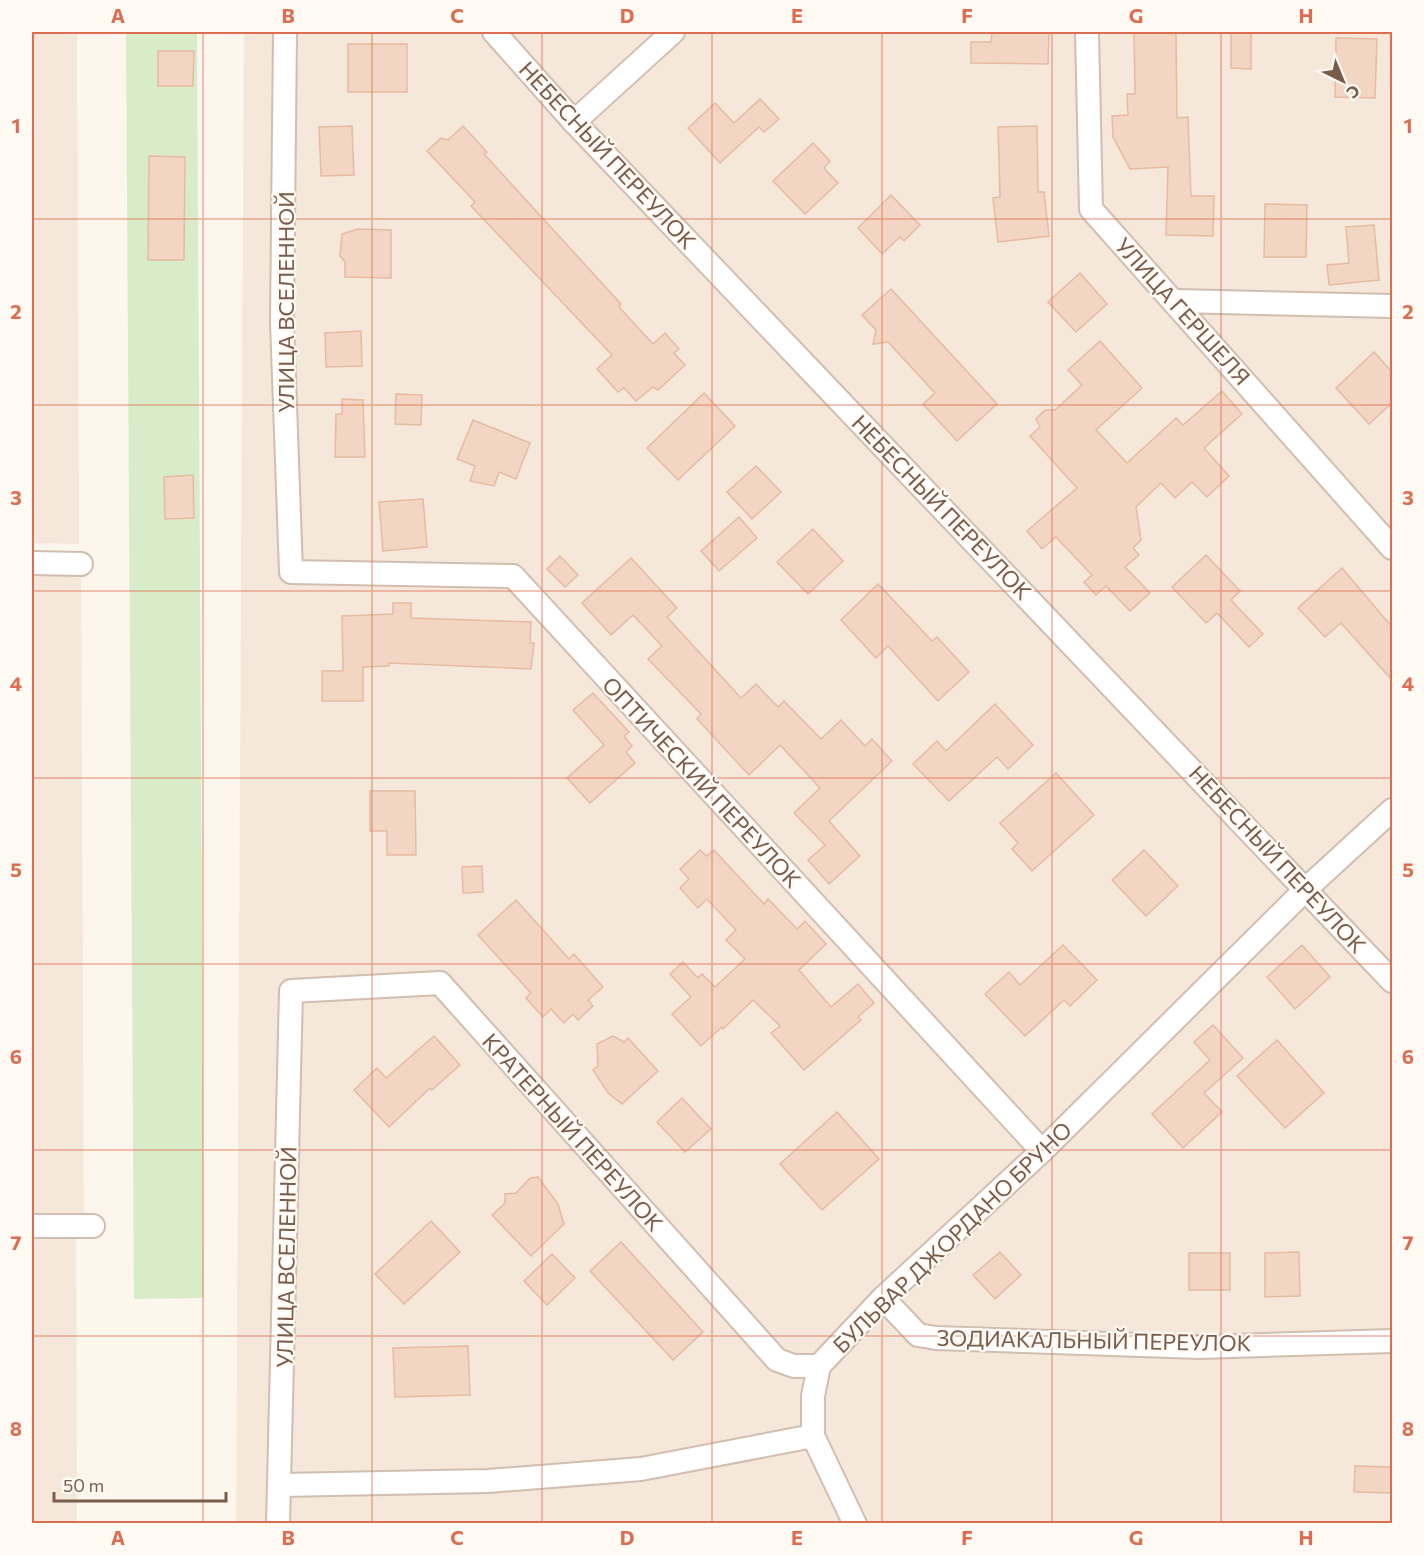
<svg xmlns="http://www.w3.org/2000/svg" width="1424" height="1555" font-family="Commissioner,sans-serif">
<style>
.residential{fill:#f5e8da}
.green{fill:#d8ecc9}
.building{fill:#f3d5c3;stroke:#e6bba3;stroke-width:1.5}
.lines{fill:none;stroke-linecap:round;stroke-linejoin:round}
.street-casing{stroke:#d1beb0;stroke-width:26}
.street{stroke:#fff;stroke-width:22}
.grid{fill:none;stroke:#dc6d51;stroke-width:1.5;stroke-opacity:0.55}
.labels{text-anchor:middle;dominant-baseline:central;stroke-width:4.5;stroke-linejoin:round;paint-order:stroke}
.street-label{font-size:22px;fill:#7a5c4d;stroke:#fffaf3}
.neatline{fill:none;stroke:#dc6d51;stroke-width:2}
.grid-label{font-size:20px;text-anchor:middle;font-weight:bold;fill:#dc6d51}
</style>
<rect width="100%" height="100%" fill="#fdf6ec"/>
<g class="residential">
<path d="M32,32H77L79,544L32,543Z"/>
<path d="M244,32H1392V1523L236,1524Z"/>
<path d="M81,564L84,1221H32V565Z"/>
<path d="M32,1239H76L77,1523H32Z"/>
</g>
<path class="green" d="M126,32H197L204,1298L134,1299Z"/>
<g class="building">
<path d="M992,32H1049L1048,64L971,63V42H991Z"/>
<path d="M1134,32H1176L1177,118L1188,117L1191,196H1214L1213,236L1166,235L1168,167L1130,169L1113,137L1112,116L1128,115L1127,94H1135Z"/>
<path d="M1231,32L1251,33V69L1231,68Z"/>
<path d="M1336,38L1377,39L1375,98L1335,97Z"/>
<rect x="348" y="44" width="59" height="48"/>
<path d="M158,51H194L193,86H158Z"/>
<path d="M760,99L779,119L764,132L759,127L720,163L688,128L715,103L734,123Z"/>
<path d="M352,126L354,175L321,176L319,127Z"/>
<path d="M463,126L487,152L484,154L621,304L619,307L653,344L665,333L679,349L674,353L685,365L658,390L653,387L636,401L624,388L618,392L597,369L612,355L471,206L475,202L427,151L441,138L448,140Z"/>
<path d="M1037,126L1038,192H1044L1049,236L998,242L993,198L1000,197L998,127Z"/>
<path d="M813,143L830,161L824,168L838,183L805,214L773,181Z"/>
<path d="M149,156L185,157L184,260H148Z"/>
<path d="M891,195L920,225L904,241L900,237L882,254L858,228Z"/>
<path d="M1265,204L1307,205L1306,257H1264Z"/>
<path d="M1374,225L1379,280L1329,285L1327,265L1349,263L1346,227Z"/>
<path d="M358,229L391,230V278L345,277V262L340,256L342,234Z"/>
<path d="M1080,273L1107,304L1076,332L1048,302Z"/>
<path d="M891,289L997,404L957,441L923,404L935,393L888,342L873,344L876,330L862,315Z"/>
<path d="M361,331L362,366L326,367L325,333Z"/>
<path d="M1100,341L1142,388L1096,430L1127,463L1176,418L1183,425L1222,391L1242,414L1204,448L1229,476L1207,497L1192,482L1175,498L1161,483L1136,507L1141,540L1133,548L1139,555L1125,567L1150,593L1130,611L1106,586L1096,595L1084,582L1092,575L1056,537L1042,549L1027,531L1077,488L1030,436L1040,427L1036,419L1045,410H1055L1082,385L1068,370Z"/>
<path d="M1374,352L1392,372V403L1369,424L1336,388Z"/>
<path d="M704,393L735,426L678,480L647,448Z"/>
<path d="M396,394L422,395L421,425L395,424Z"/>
<path d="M342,399L363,400L365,457H335L336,414H342Z"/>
<path d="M473,420L530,443L516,479L499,472L494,486L470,481L475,466L457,459Z"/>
<path d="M756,466L781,492L752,519L727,492Z"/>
<path d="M193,475L194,518L165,519L164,477Z"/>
<path d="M423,499L427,547L383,551L379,502Z"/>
<path d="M739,517L757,538L719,571L701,551Z"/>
<path d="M813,529L843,561L808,594L777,562Z"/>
<path d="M1206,555L1240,591L1231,600L1263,634L1249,647L1217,613L1206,623L1172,587Z"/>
<path d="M560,556L578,575L565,587L547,569Z"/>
<path d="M631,558L677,608L667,617L741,698L756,684L778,707L784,701L821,739L841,720L865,746L872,739L892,761L829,821L860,856L829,884L808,860L825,845L794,813L820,788L780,745L749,775L697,719L701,714L648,659L662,646L633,615L611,635L582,603Z"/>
<path d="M1342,568L1392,627V680L1341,623L1325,637L1298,608Z"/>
<path d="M878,584L932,641L937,637L969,672L938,701L888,646L876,658L841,620Z"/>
<path d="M393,603H411V618L531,622L530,643H534L531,669L389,663V666L363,667V701H322V671H343L342,616L393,614Z"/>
<path d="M593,693L629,732L624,736L632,746L626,752L635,763L590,803L567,778L604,745L573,710Z"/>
<path d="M995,704L1033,745L1008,769L997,757L949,801L913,764L937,741L946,751Z"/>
<path d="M1056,773L1094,815L1032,871L1012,849L1018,843L1000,823Z"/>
<path d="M370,791H415L416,855H387V831H370Z"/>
<path d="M700,850L707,856L714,850L764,904L768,899L797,929L805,921L826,944L799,970L831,1007L858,984L874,1003L858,1017L861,1020L804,1070L771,1033L780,1026L753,1000L723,1029L722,1027L701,1046L672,1014L691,997L670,974L683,962L698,978L702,974L715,987L745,959L726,940L736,930L707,899L698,908L680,888L689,879L680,869Z"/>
<path d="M1144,850L1178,886L1146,916L1112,880Z"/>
<path d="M482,866L483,892L463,893L462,867Z"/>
<path d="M516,900L569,959L574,954L603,987L588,1000L593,1006L578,1020L573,1014L564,1023L551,1009L543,1017L526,998L531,993L478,935Z"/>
<path d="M1063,945L1097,980L1070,1006L1064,1000L1025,1036L985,994L1009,972L1020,985Z"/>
<path d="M1302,945L1330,977L1295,1009L1267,977Z"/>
<path d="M1213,1025L1243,1058L1204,1093L1222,1112L1183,1148L1152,1114L1210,1060L1194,1042Z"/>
<path d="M434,1036L460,1065L432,1090L430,1088L389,1127L354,1090L377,1068L386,1078Z"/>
<path d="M613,1036L624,1042L628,1038L658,1071L622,1104L608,1093L593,1070L598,1066L597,1044Z"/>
<path d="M1277,1040L1324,1093L1285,1128L1237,1076Z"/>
<path d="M682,1098L711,1129L685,1152L657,1122Z"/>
<path d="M837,1112L879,1159L822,1210L780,1164Z"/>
<path d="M538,1177L558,1204L564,1224L531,1256L492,1215L505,1203V1194L516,1193L530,1178Z"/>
<path d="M431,1221L460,1252L404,1304L375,1274Z"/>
<path d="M621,1242L703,1332L673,1360L590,1271Z"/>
<path d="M1000,1252L1021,1275L995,1299L973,1275Z"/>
<path d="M1299,1252L1300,1296L1265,1297V1253Z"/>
<rect x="1189" y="1253" width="41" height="37"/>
<path d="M552,1254L575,1278L547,1305L524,1281Z"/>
<path d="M468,1346L470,1395L395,1397L393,1348Z"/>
<path d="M1355,1466L1392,1467V1493L1354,1492Z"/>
</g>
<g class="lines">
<defs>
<g id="street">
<path d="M285,32L282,322L291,572L513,576L1042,1151"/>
<path d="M494,32L574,122L1392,981"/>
<path d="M1087,32L1091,209L1392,548"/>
<path d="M574,122L673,32"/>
<path d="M1176,301L1392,306"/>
<path d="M32,563L81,564"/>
<path d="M32,1226H93"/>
<path d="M883,1298L918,1335L936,1338L1200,1347L1392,1341"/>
<path d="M281,1485L488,1481L641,1469L813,1436"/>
<path d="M278,1524L291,991L440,983L777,1360L794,1366H819"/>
<path d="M855,1524L813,1436V1396L819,1366L883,1298L1042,1151L1307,888L1392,810"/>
</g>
</defs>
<use href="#street" class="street-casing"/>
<use href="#street" class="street"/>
</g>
<path class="grid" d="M203,32V1524M372,32V1524M542,32V1524M712,32V1524M882,32V1524M1052,32V1524M1221,32V1524M32,219H1392M32,405H1392M32,591H1392M32,778H1392M32,964H1392M32,1150H1392M32,1336H1392"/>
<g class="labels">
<g class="street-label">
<text transform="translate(608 155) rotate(47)">НЕБЕСНЫЙ ПЕРЕУЛОК</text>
<text transform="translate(285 302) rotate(-90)">УЛИЦА ВСЕЛЕННОЙ</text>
<text transform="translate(1183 311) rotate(48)">УЛИЦА ГЕРШЕЛЯ</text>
<text transform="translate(942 507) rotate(46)">НЕБЕСНЫЙ ПЕРЕУЛОК</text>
<text transform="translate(702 782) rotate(47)">ОПТИЧЕСКИЙ ПЕРЕУЛОК</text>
<text transform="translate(1278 859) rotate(47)">НЕБЕСНЫЙ ПЕРЕУЛОК</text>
<text transform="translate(573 1132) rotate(48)">КРАТЕРНЫЙ ПЕРЕУЛОК</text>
<text transform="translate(952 1237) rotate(-44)">БУЛЬВАР ДЖОРДАНО БРУНО</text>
<text transform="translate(286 1257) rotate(-89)">УЛИЦА ВСЕЛЕННОЙ</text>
<text transform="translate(1094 1340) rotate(1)">ЗОДИАКАЛЬНЫЙ ПЕРЕУЛОК</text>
</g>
</g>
<rect width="1424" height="1555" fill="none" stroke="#fffaf3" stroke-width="66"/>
<g transform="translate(1343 81) rotate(137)" stroke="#fffaf3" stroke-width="4.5" paint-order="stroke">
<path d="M0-4.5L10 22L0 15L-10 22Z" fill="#7a5c4d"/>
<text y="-9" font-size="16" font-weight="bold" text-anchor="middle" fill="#7a5c4d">С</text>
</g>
<path d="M54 1492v9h172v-9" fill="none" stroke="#7a5c4d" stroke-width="3"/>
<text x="63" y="1492" font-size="18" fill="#7a5c4d" stroke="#fffaf3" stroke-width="4.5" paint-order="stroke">50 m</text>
<rect x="33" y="33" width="1358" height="1489" class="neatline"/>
<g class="grid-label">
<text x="118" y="23">A</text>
<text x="288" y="23">B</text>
<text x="457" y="23">C</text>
<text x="627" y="23">D</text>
<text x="797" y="23">E</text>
<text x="967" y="23">F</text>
<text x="1136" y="23">G</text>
<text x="1306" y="23">H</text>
<text x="16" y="133">1</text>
<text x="1408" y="133">1</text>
<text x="16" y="319">2</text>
<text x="1408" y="319">2</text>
<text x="16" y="505">3</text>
<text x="1408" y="505">3</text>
<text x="16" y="691">4</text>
<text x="1408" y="691">4</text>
<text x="16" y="877">5</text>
<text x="1408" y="877">5</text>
<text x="16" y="1064">6</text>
<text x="1408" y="1064">6</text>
<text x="16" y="1250">7</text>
<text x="1408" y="1250">7</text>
<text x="16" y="1436">8</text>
<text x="1408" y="1436">8</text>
<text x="118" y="1545">A</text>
<text x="288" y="1545">B</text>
<text x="457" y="1545">C</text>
<text x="627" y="1545">D</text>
<text x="797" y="1545">E</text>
<text x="967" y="1545">F</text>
<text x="1136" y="1545">G</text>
<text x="1306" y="1545">H</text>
</g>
</svg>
